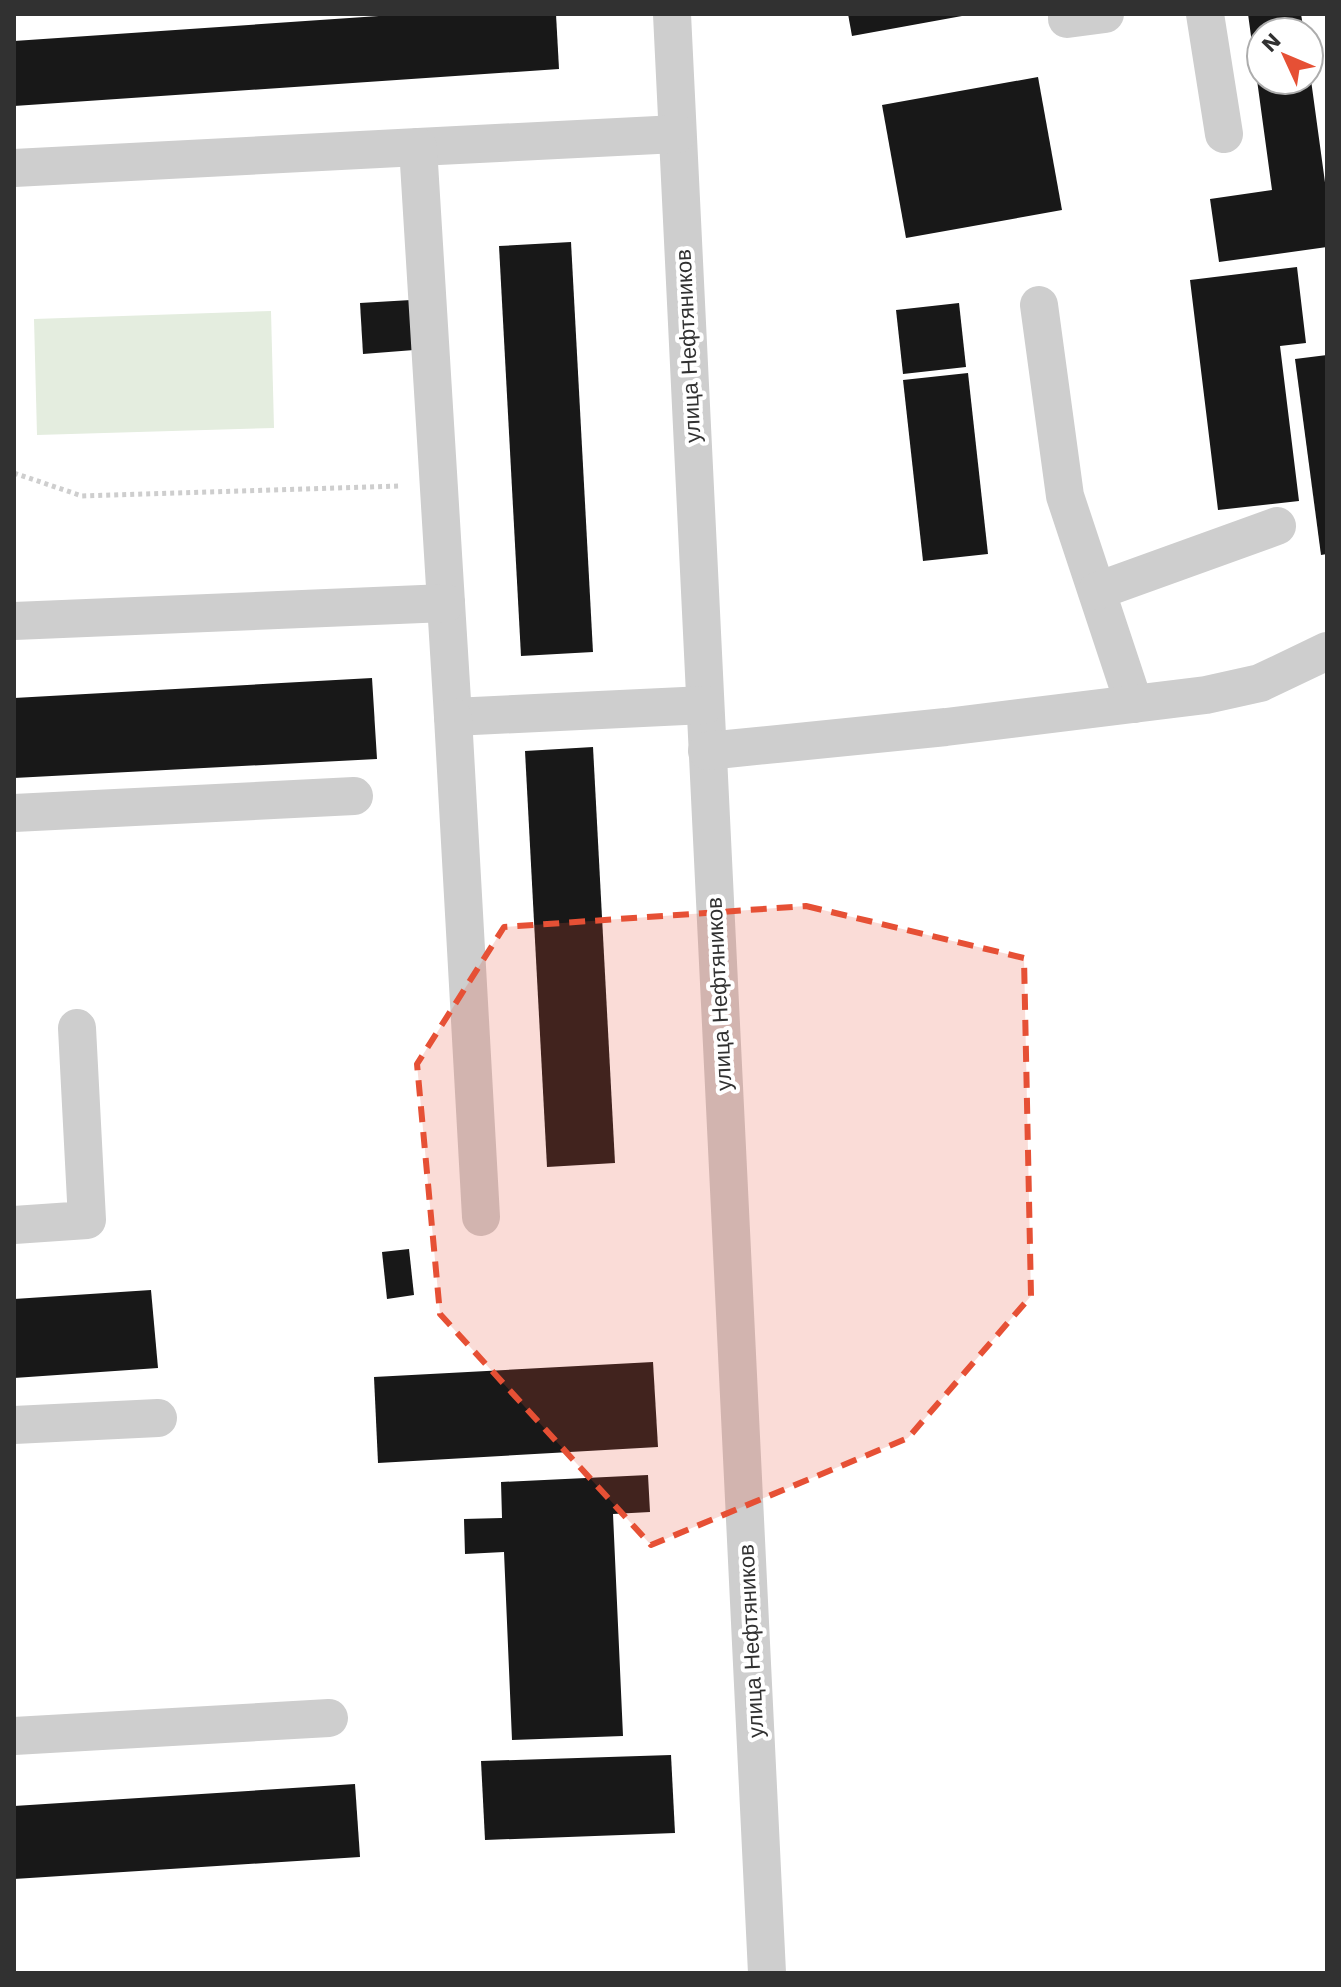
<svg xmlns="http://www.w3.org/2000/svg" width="1341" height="1987" font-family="'Work Sans',sans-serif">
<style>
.green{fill:#e4eddf}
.building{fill:#181818}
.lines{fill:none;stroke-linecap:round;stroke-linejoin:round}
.path{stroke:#cecece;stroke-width:5;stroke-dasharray:4 4;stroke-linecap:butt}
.minor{stroke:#cecece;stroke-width:38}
.marked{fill:#e65035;fill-opacity:0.2;stroke:#e65035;stroke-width:6;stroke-dasharray:16 10;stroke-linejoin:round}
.labels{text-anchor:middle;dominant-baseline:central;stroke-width:8;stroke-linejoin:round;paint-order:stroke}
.street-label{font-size:22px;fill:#313131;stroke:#fff}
</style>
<rect width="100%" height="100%" fill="#fff"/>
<path class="green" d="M271,311L274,428L37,435L34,319Z"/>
<g class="building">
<path d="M408,14H556L559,69L14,106V41Z"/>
<path d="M848,14H962V16L852,36Z"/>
<path d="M1248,14H1301L1304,32H1261V80H1311L1327,197V247L1219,262L1210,199L1272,190Z"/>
<path d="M1038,77L1062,210L906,238L882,105Z"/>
<path d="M571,242L593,652L521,656L499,246Z"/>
<path d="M1297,267L1306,343L1280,346L1299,501L1218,510L1190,280Z"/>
<path d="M411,300L414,350L363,354L360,303Z"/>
<path d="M959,303L966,367L903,374L896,310Z"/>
<path d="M1327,355V554L1321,555L1295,359Z"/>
<path d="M968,373L988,554L923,561L903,380Z"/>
<path d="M372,678L377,759L14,778V698Z"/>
<path d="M593,747L615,1163L547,1167L525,751Z"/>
<path d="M409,1249L414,1295L387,1299L382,1252Z"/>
<path d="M151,1290L158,1368L14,1378V1299Z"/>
<path d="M653,1362L658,1447L378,1463L374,1377Z"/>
<path d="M648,1475L650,1512L613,1514L623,1736L512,1740L504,1552L465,1554L464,1519L502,1518L501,1482Z"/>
<path d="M671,1755L675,1833L485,1840L481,1761Z"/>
<path d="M355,1784L360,1857L14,1879V1806Z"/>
</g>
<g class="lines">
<path class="path" d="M14,473L82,496L401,486"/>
<g class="minor">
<path d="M672,14L767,1973"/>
<path d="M1067,14V19L1105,14"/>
<path d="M1205,14L1224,134"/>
<path d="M418,147L677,134"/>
<path d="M14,168L418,147L453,717L705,705"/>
<path d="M1039,305L1065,496L1134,704"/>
<path d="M1097,591L1277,526"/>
<path d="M14,621L446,603"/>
<path d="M453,717L481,1217"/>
<path d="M707,751L946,727L1206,695L1260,683L1327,651"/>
<path d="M14,813L354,796"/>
<path d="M14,1225L87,1220L77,1028"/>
<path d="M14,1425L158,1418"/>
<path d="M14,1736L329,1718"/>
</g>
</g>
<path class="marked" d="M806,906L1024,958L1031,1296L908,1438L651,1545L440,1314L417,1064L504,927Z"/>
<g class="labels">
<g class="street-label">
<text transform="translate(688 346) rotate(-93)">улица Нефтяников</text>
<text transform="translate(719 994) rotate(-93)">улица Нефтяников</text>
<text transform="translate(751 1641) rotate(-93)">улица Нефтяников</text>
</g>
</g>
<rect width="1341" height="1987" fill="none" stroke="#313131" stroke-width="32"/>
<g transform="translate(1285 56) rotate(314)"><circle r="38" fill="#ffffff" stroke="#adadad" stroke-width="2"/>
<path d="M0-6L14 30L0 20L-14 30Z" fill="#e65035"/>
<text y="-12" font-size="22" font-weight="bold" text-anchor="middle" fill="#313131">N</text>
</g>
</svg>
